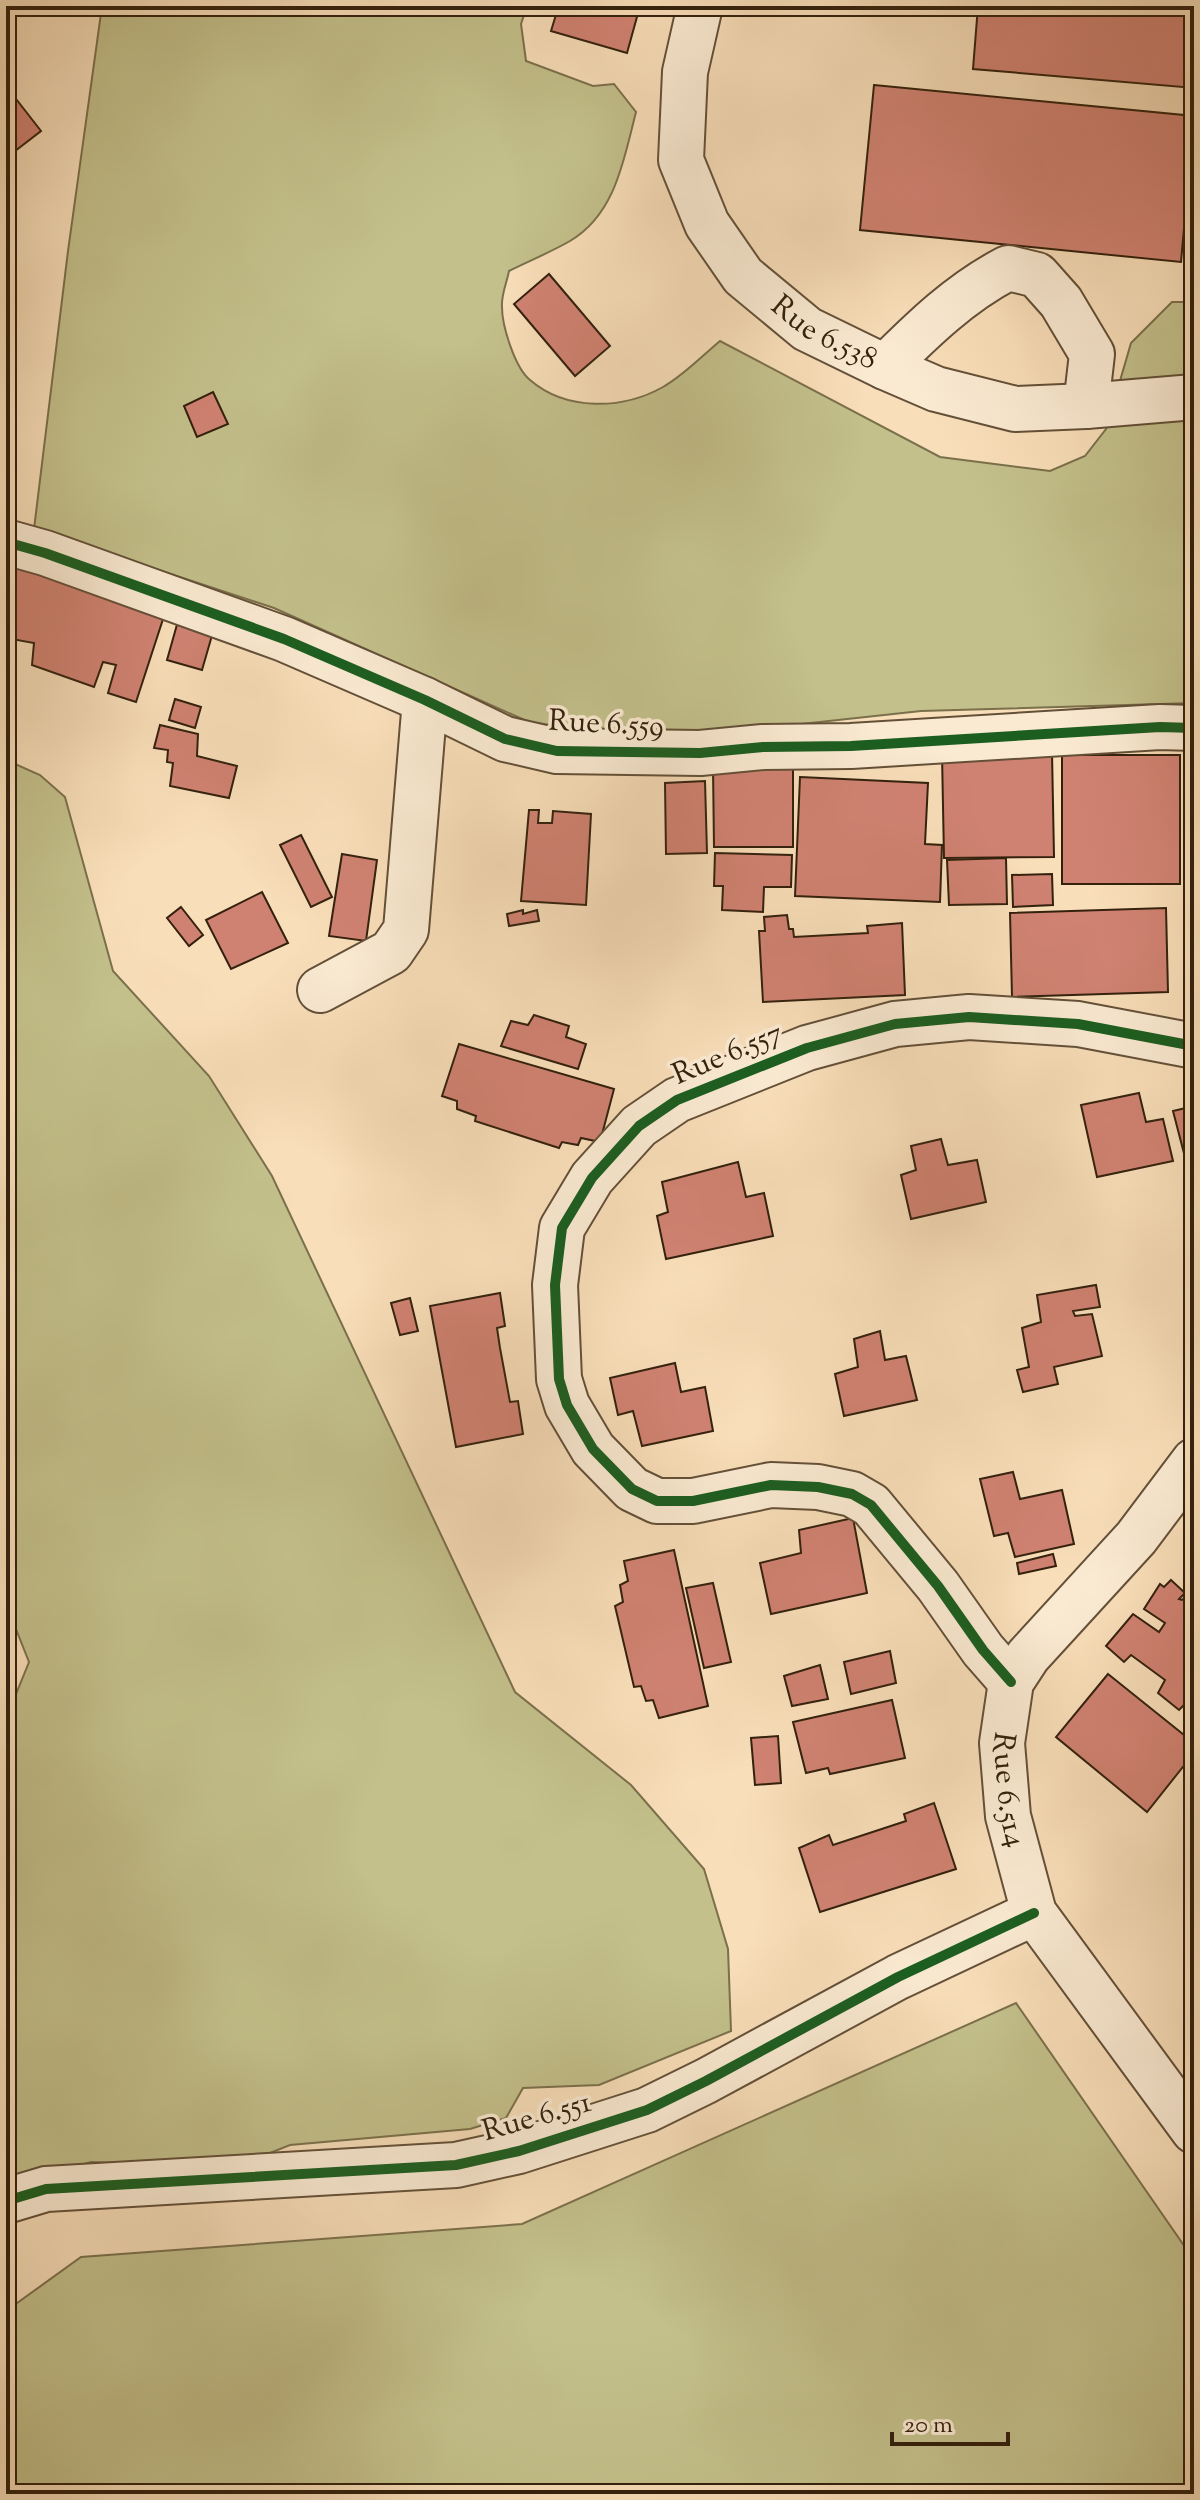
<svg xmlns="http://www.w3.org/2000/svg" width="1200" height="2500" font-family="'Sorts Mill Goudy',serif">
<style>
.green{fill:#c3c08b;stroke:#7b704c;stroke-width:2}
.building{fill:#d08272;stroke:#33210d;stroke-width:2}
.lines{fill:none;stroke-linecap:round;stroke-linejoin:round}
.minor-casing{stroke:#645038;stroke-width:48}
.minor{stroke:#faead2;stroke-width:44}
.cycleway-casing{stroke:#faead2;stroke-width:15}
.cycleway{stroke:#1b5e20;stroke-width:10}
.labels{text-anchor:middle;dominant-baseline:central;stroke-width:7;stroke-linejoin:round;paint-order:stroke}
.street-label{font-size:30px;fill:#33210d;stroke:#faead2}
</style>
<rect width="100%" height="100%" fill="#f8deb9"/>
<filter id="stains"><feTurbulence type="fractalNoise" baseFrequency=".0025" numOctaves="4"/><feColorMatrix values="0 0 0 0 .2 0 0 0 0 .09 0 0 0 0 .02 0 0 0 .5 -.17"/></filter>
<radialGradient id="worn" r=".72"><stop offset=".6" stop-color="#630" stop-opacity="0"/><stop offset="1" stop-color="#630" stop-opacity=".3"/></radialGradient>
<g class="green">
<path d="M102,6H527L521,24L526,61L593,86L614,84L636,112C624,158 616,214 570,241C551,252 529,261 509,271C507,282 501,295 502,307C502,326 515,368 530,380C566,411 622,410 663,387C683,376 702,356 720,341L940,457L1050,471L1085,456L1106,429L1131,343L1172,302H1194V703L921,711L710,734L572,728L529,722L274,608L34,529L68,251Z"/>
<path d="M6,760L40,775L65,797L113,971L209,1076L272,1176L515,1692L631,1785L704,1869L728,1949L731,2031L599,2085L523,2088L506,2118L470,2129L290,2145L235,2167L91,2162L6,2187V1719L29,1662L6,1604Z"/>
<path d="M1016,2003L1194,2260V2494H6V2311L81,2257L522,2224Z"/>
</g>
<g class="building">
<path d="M640,6L627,53L551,31L558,8L552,6Z"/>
<path d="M978,6H1194V88L973,69Z"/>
<path d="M874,85L1194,116L1181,262L860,230Z"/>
<path d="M6,86L41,131L6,158Z"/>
<path d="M549,274L610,346L575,376L514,304Z"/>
<path d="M213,392L228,424L197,437L184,406Z"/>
<path d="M6,562L165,613L136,702L108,693L116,665L103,662L94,687L32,665L34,643L6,638Z"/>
<path d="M178,621L213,632L202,670L167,660Z"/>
<path d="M175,699L201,707L195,728L169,720Z"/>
<path d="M160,725L198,734L197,756L237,766L229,798L170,786L173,763L167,762L168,750L154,748Z"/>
<path d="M1052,752L1054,857L944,858L942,754Z"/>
<rect x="1062" y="755" width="118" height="129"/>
<path d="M793,766V847H714L713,767Z"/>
<path d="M800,777L928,783L925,844L942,845L940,902L795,896Z"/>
<path d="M705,781L707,853L666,854L665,783Z"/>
<path d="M529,810H539L538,823H552L553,811L591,814L586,905L521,901Z"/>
<path d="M301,835L332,897L311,907L280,845Z"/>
<path d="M715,853L792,855L791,887H764L763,912L722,910L723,886H714Z"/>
<path d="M342,854L377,860L366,941L329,936Z"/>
<path d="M1006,858L1007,904L949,905L947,860Z"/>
<path d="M1052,874L1053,905L1013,907L1012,875Z"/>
<path d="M262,892L288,943L231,969L206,920Z"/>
<path d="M181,907L203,935L189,946L167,918Z"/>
<path d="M1166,908L1168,992L1012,997L1010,913Z"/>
<path d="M523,910V914L537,910L539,921L509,926L507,914Z"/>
<path d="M787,915L789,929H793L794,937L868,933L867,926L902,923L905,995L763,1002L759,931H765L764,917Z"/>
<path d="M534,1015L569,1026L566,1037L586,1044L578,1069L501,1046L511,1021L528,1025Z"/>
<path d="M459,1044L614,1089L600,1142L581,1138L578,1145L562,1142L559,1148L475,1121L476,1116L457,1109V1101L442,1096Z"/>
<path d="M1139,1093L1146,1122L1163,1119L1173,1161L1097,1177L1081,1105Z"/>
<path d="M1194,1106V1192L1173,1111Z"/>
<path d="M941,1139L948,1165L977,1160L986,1202L911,1219L901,1175L916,1170L911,1146Z"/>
<path d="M738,1162L746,1197L764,1193L773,1236L666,1259L657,1216L668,1212L662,1182Z"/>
<path d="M1096,1285L1100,1307L1073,1311L1075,1316L1092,1314L1102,1356L1054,1367L1058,1384L1023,1392L1017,1370L1029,1367L1022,1328L1041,1322L1037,1295Z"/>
<path d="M500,1293L505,1326L497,1328L500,1348L510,1402L518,1401L523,1434L456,1447L430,1306Z"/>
<path d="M410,1298L418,1331L400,1335L391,1303Z"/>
<path d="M880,1331L885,1360L906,1356L917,1400L844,1416L835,1374L858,1367L854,1339Z"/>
<path d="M675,1363L681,1392L705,1387L713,1431L642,1446L633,1411L618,1415L610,1378Z"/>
<path d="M1013,1472L1020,1499L1062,1490L1074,1544L1015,1557L1008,1533L994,1536L980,1479Z"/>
<path d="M853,1518L867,1593L771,1614L760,1563L801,1553L799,1530Z"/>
<path d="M674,1550L708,1706L659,1718L653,1700L646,1701L641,1686L634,1687L615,1606L623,1602L620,1585L628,1581L624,1561Z"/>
<path d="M1053,1554L1056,1566L1019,1574L1017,1563Z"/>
<path d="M1171,1580L1185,1593L1179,1599L1182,1600L1188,1595L1194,1600V1699L1191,1702L1189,1700L1179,1710L1158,1693L1165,1680L1131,1655L1124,1662L1106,1646L1133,1614L1159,1632L1165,1623L1144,1609L1160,1584L1164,1587Z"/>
<path d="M713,1583L731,1662L704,1668L686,1588Z"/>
<path d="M890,1651L896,1683L851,1694L844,1662Z"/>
<path d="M820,1665L828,1699L792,1706L784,1676Z"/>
<path d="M1108,1674L1194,1743V1753L1147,1812L1056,1737Z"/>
<path d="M892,1700L905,1758L830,1774L828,1768L806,1773L793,1722Z"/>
<path d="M778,1736L781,1783L755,1785L751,1738Z"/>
<path d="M934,1803L956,1869L820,1912L799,1848L829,1835L833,1845L906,1821L904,1814Z"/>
</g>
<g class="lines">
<defs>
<g id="minor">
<path id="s1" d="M700,6L685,72L681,160L707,224L743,276L807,329L885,367L936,389L1015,409L1086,406L1194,397"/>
<path d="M885,367C923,329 960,293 1008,268L1037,275L1061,302L1092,354L1086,406"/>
<path d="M6,542L45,553L284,639L425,700L505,739L557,751L700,753L763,747L851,746L1160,727L1194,728"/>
<path d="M320,990L391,952L406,930L425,700"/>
<path id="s2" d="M1194,1461L1136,1538L1028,1656L1011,1682L1002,1743L1008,1816L1034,1913L1194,2131"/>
<path d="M1011,1682L983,1650L938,1586L871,1505L852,1494L818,1487L771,1485L693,1501H657L632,1489L593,1449L567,1405L559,1379L555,1285L562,1228L592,1178L639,1126L677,1100L807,1048L895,1024L969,1017L1078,1024L1194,1046"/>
<path d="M6,2201L46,2189L456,2165L519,2151L647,2110L706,2081L898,1977L1034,1913"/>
</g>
</defs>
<use href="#minor" class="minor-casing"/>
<use href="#minor" class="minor"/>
<defs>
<g id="cycleway">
<path d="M6,542L45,553L284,639L425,700L505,739L557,751L700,753L763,747L851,746L1160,727L1194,728"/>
<path d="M1011,1682L983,1650L938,1586L871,1505L852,1494L818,1487L771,1485L693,1501H657L632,1489L593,1449L567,1405L559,1379L555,1285L562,1228L592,1178L639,1126L677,1100L807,1048L895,1024L969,1017L1078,1024L1194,1046"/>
<path d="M6,2201L46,2189L456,2165L519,2151L647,2110L706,2081L898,1977L1034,1913"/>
</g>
</defs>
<use href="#cycleway" class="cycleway-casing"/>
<use href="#cycleway" class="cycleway"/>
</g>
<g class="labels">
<g class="street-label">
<text stroke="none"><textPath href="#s1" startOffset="388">Rue 6.538</textPath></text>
<text transform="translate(606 725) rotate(3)">Rue 6.559</text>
<text transform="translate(728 1055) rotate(-23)">Rue 6.557</text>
<text stroke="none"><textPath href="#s2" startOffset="396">Rue 6.514</textPath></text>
<text transform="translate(537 2118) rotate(-16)">Rue 6.551</text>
</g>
</g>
<rect width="1200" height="2500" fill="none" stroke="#f8deb9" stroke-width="32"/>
<rect x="8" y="8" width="1184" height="2484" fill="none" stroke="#33210d" stroke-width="4"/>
<rect x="16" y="16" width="1168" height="2468" fill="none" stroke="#33210d" stroke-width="2"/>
<path d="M892 2432v12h116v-12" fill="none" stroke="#33210d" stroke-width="4"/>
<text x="904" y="2432" font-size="24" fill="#33210d" stroke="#faead2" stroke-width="6" paint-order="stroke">20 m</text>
<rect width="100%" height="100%" filter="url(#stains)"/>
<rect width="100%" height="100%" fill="url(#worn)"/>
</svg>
